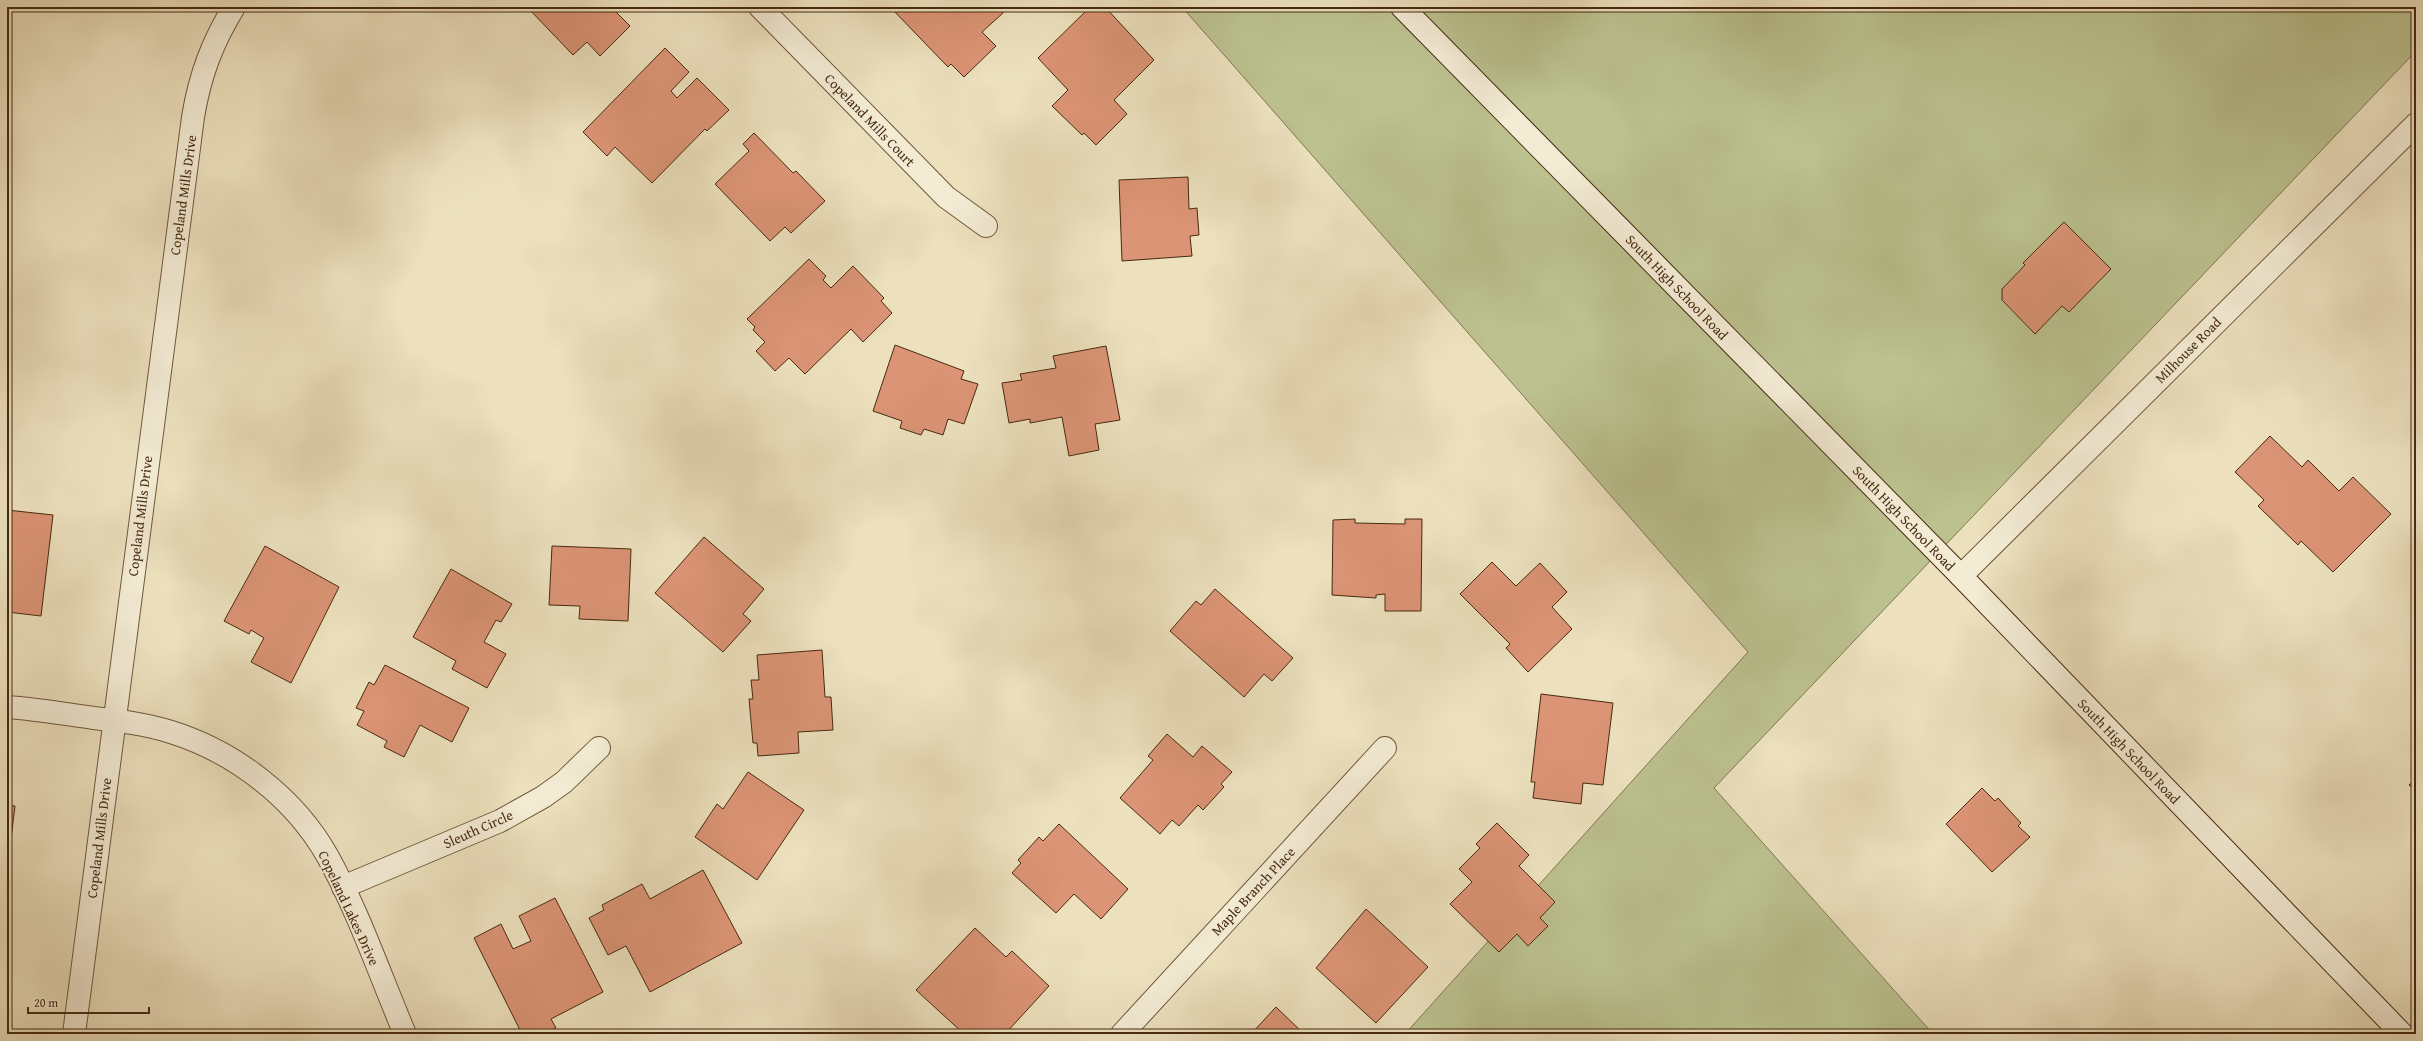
<svg xmlns="http://www.w3.org/2000/svg" width="2423" height="1041" font-family="'Gentium Book Plus',serif">
<style>
.green{fill:#bbc18f;stroke:#817650}
.building{fill:#db9475;stroke:#472a10}
.lines{fill:none;stroke-linecap:round;stroke-linejoin:round}
.minor-casing{stroke:#70583b;stroke-width:24}
.tertiary-casing{stroke:#70583b;stroke-width:24}
.secondary-casing{stroke:#472a10;stroke-width:24}
.minor{stroke:#f3ebd4;stroke-width:22}
.tertiary{stroke:#f3ebd4;stroke-width:22}
.secondary{stroke:#f3ebd4;stroke-width:22}
.labels{text-anchor:middle;dominant-baseline:central;stroke-width:3;stroke-linejoin:round;paint-order:stroke}
.street-label{font-size:14px;fill:#472a10;stroke:#f3ebd4}
</style>
<rect width="100%" height="100%" fill="#ece0bd"/>
<filter id="stains"><feTurbulence type="fractalNoise" baseFrequency=".005" numOctaves="4"/><feColorMatrix values="0 0 0 0 .2 0 0 0 0 .09 0 0 0 0 .02 0 0 0 .5 -.17"/></filter>
<radialGradient id="worn" r=".72"><stop offset=".6" stop-color="#630" stop-opacity="0"/><stop offset="1" stop-color="#630" stop-opacity=".3"/></radialGradient>
<path class="green" d="M1182,7H2416V51L1714,788L1933,1034H1405L1748,652Z"/>
<g class="building">
<path d="M527,7H622L616,12L630,26L600,56L587,42L573,55Z"/>
<path d="M894,7H997L1003,13L982,32L996,46L964,77L951,64L948,67L892,9Z"/>
<path d="M1090,7H1105L1154,60L1114,100L1127,114L1096,145L1084,133L1082,135L1052,106L1068,90L1038,58Z"/>
<path d="M665,48L689,72L671,91L677,98L697,78L729,110L707,131L705,129L652,183L615,147L607,156L583,132Z"/>
<path d="M754,133L793,173L796,171L825,201L791,233L785,227L770,241L715,184L749,151L743,144Z"/>
<path d="M1188,177L1189,209L1197,208L1199,235L1190,236L1192,256L1122,261L1119,180Z"/>
<path d="M2064,222L2111,269L2069,312L2062,306L2035,334L2002,300V289L2025,265L2023,263Z"/>
<path d="M809,259L826,276L823,280L831,288L853,266L884,298L881,301L892,313L863,342L851,329L805,374L789,358L775,371L756,351L765,342L753,330L755,327L747,319Z"/>
<path d="M895,345L964,371L961,379L978,384L964,424L948,419L943,435L924,429L921,435L900,428L902,421L873,411Z"/>
<path d="M1106,346L1120,420L1095,424L1099,450L1069,456L1062,417L1030,423V419L1009,423L1002,383L1022,380L1020,374L1056,368L1053,356Z"/>
<path d="M2270,436L2302,467L2308,460L2339,491L2353,477L2391,514L2333,572L2301,541L2298,545L2258,506L2264,500L2235,472Z"/>
<path d="M7,510L53,515L41,616L7,612Z"/>
<path d="M1355,519V523L1405,524V519H1422L1421,611H1385V594L1376,595V598L1332,595L1333,520Z"/>
<path d="M704,537L764,589L743,614L751,621L723,652L655,593Z"/>
<path d="M265,546L339,587L291,683L251,662L264,638L251,630L249,634L224,621Z"/>
<path d="M552,546L631,549L628,621L579,619L580,606L549,605Z"/>
<path d="M1492,562L1516,586L1540,563L1567,592L1552,607L1572,629L1528,672L1506,648L1510,644L1460,594Z"/>
<path d="M451,569L512,604L501,622L496,620L484,642L506,654L487,688L452,669L456,661L413,637Z"/>
<path d="M1215,589L1293,658L1272,681L1264,674L1244,697L1170,631L1196,601L1201,605Z"/>
<path d="M822,650L825,697H831L833,730L798,732L799,753L758,756L757,743H753L749,699H753L751,680H759L757,655Z"/>
<path d="M385,665L469,708L452,742L420,725L404,757L384,747L387,741L357,725L364,711L356,708L369,682L374,685Z"/>
<path d="M1541,694L1613,703L1603,785L1583,783L1581,804L1533,798L1535,782H1531Z"/>
<path d="M1167,734L1193,757L1202,746L1232,772L1221,784L1224,787L1203,810L1198,805L1179,826L1172,820L1160,834L1120,798L1153,760L1148,756Z"/>
<path d="M748,772L804,810L757,880L695,837L717,804L723,809Z"/>
<path d="M2416,779V792L2409,785Z"/>
<path d="M1982,788L1995,801L1998,798L2021,823L2018,826L2030,837L1992,872L1946,824Z"/>
<path d="M7,805L15,806L7,872Z"/>
<path d="M1497,823L1529,855L1519,866L1555,902L1540,918L1548,926L1528,946L1517,934L1499,952L1450,904L1472,882L1459,869L1480,848L1476,844Z"/>
<path d="M1059,824L1128,889L1101,919L1074,894L1056,913L1012,873L1021,863L1018,860L1039,837L1043,841Z"/>
<path d="M703,870L742,943L650,992L626,946L608,955L589,918L604,910L602,905L642,884L650,899Z"/>
<path d="M555,898L603,992L551,1019L556,1028L544,1034H522L474,938L501,924L513,949L531,941L519,916Z"/>
<path d="M1366,909L1428,967L1376,1023L1316,968Z"/>
<path d="M975,928L1006,957L1012,951L1049,986L1005,1034H998L993,1029L988,1034H964L916,990Z"/>
<path d="M1276,1007L1304,1034H1251Z"/>
</g>
<g class="lines">
<defs>
<g id="minor">
<path d="M760,7L946,197L986,226"/>
<path d="M7,707C36,709 65,714 94,718C120,721 146,724 171,732C235,752 295,798 328,857C359,913 380,975 405,1034"/>
<path d="M343,887L500,821L543,797L564,782L599,748"/>
<path d="M74,1034L193,117C200,75 212,43 234,7"/>
<path d="M1122,1034L1385,748"/>
</g>
<path id="tertiary" d="M1961,576L2416,124"/>
<path id="secondary" d="M1402,7L1961,576L2402,1034"/>
</defs>
<use href="#minor" class="minor-casing"/>
<use href="#tertiary" class="tertiary-casing"/>
<use href="#secondary" class="secondary-casing"/>
<use href="#minor" class="minor"/>
<use href="#tertiary" class="tertiary"/>
<use href="#secondary" class="secondary"/>
</g>
<g class="labels">
<g class="street-label">
<text transform="translate(870 120) rotate(46)">Copeland Mills Court</text>
<text transform="translate(183 195) rotate(-82)">Copeland Mills Drive</text>
<text transform="translate(1677 287) rotate(46)">South High School Road</text>
<text transform="translate(2188 350) rotate(-45)">Milhouse Road</text>
<text transform="translate(140 516) rotate(-83)">Copeland Mills Drive</text>
<text transform="translate(1904 518) rotate(46)">South High School Road</text>
<text transform="translate(2129 751) rotate(46)">South High School Road</text>
<text transform="translate(478 829) rotate(-24)">Sleuth Circle</text>
<text transform="translate(99 838) rotate(-83)">Copeland Mills Drive</text>
<text transform="translate(1253 891) rotate(-47)">Maple Branch Place</text>
<text transform="translate(349 908) rotate(65)">Copeland Lakes Drive</text>
</g>
</g>
<rect width="2423" height="1041" fill="none" stroke="#ece0bd" stroke-width="24"/>
<rect x="8" y="8" width="2407" height="1025" fill="none" stroke="#472a10" stroke-width="2"/>
<rect x="12" y="12" width="2399" height="1017" fill="none" stroke="#472a10"/>
<path d="M28 1007v6h121v-6" fill="none" stroke="#472a10" stroke-width="2"/>
<text x="34" y="1007" font-size="12" fill="#472a10" stroke="#f3ebd4" stroke-width="3" paint-order="stroke">20 m</text>
<rect width="100%" height="100%" filter="url(#stains)"/>
<rect width="100%" height="100%" fill="url(#worn)"/>
</svg>
